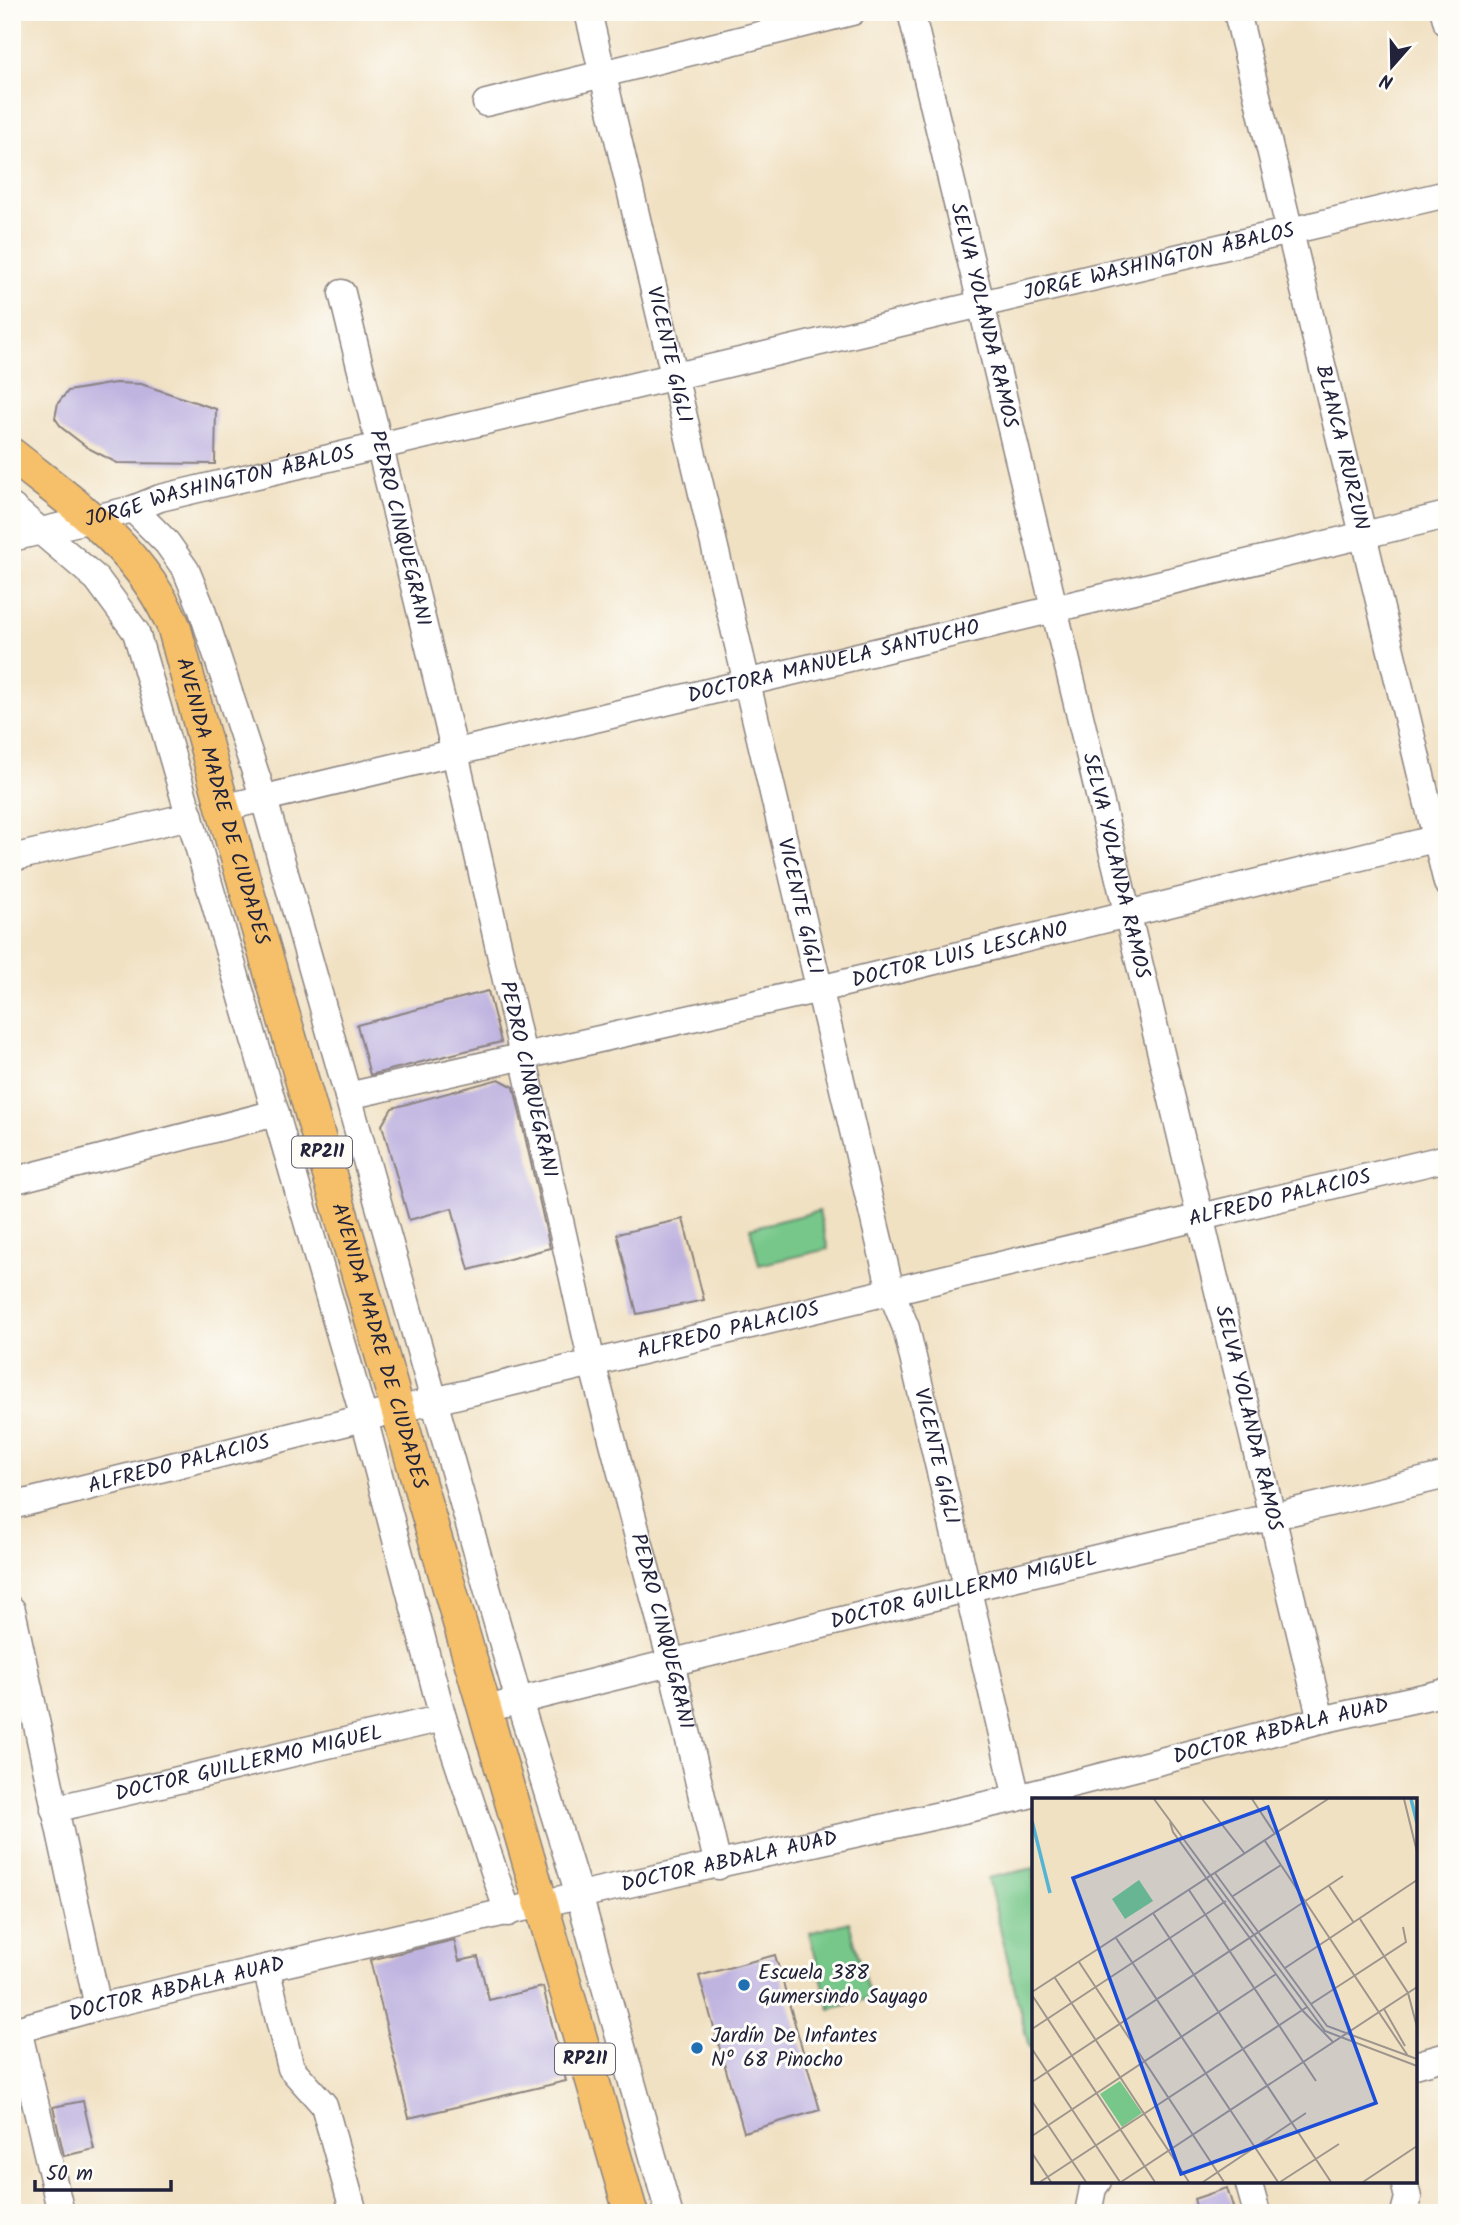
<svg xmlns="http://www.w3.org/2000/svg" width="1459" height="2225" font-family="Kalam,sans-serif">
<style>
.green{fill:#76c789;stroke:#4c7462;stroke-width:2}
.building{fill:#bfb4e0}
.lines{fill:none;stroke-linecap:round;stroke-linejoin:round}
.minor-casing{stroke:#8a827f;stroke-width:29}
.major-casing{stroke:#8a827f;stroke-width:36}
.minor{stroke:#fff;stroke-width:26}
.major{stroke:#f6c06b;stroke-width:33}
.poi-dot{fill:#1f6fb2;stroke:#fdfcf7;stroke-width:2.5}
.labels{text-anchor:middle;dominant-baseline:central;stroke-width:6;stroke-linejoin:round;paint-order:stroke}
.shield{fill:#fdfcf7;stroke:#646373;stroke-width:2}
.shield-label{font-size:19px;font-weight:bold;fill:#22223b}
.street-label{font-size:21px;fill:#22223b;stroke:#fdfcf7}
.poi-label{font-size:21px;fill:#22223b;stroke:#fdfcf7;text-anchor:start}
.inset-river{fill:none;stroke:#55b3d3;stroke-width:3.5}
.inset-road{fill:none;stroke:#9e958d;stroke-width:2}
.view{fill:#1d4ed8;fill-opacity:0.15;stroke:#1d4ed8;stroke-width:3.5}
.inset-edge{fill:none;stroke:#22223b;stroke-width:3.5}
</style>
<rect width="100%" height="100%" fill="#fdfcf7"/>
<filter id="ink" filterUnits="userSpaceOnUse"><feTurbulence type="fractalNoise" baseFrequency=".0143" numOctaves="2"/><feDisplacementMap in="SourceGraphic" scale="14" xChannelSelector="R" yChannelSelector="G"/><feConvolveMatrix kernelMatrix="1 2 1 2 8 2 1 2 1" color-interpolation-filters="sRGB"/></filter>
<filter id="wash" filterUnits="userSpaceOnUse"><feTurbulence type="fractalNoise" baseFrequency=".00686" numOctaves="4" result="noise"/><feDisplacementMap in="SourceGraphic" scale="28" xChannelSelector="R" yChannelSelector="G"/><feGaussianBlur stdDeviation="1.57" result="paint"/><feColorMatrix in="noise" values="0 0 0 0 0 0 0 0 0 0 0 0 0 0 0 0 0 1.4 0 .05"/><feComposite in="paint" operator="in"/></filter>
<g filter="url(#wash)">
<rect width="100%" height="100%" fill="#f1e1c3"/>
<g class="green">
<path d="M819,1211L828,1249L759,1265L750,1228Z"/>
<path d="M1034,1868V2047L1029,2048L988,1878Z"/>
<path d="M849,1922L870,1998L830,2009L809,1933Z"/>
</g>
<g id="blocks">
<g class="building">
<path d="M115,383L141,384L216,409L215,464L117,463L88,448L62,428L55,418L58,403L68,391Z"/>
<path d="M488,991L501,1042L370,1075L357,1025Z"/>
<path d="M499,1079L514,1087L550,1248L469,1270L452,1208L409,1220L382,1125L392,1108Z"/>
<path d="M683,1219L704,1300L637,1314L617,1234Z"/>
<path d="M454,1940L459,1961L478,1957L489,2000L543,1987L566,2081L409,2118L370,1960Z"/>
<path d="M775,1955L820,2110L744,2132L699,1976Z"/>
<path d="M83,2101L94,2149L64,2156L53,2107Z"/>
<path d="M1227,2188L1235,2213H1198L1194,2199Z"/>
</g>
</g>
</g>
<g filter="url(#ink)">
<use href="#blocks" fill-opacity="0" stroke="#8a827f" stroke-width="2"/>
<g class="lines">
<defs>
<g id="minor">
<path id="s1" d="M588,12L891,1291L906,1328L1017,1798"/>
<path id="s2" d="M911,12L1321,1720"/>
<path id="s3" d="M1237,12L1447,883"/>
<path d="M1444,12L1447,23"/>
<path d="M486,103L852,12"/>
<path id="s4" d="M342,293L455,753L592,1363L671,1662L718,1866"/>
<path d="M12,507L97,579L136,632L364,1418L443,1718L508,1913"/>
<path d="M133,509L167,543L186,570L201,607L264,799L519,1701L579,1895L669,2213"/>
<path id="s5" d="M12,538L133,509L160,498L1447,194"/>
<path id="s6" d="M223,808L1447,515"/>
<path d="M12,858L190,816"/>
<path id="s7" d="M348,1096L820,989L1447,836"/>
<path d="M12,1181L276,1113"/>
<path id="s8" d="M417,1405L1447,1158"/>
<path id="s9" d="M12,1506L380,1414"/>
<path d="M12,1610L98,2007"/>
<path id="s10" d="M502,1705L966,1589L1447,1475"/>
<path id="s11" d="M54,1809L443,1718"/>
<path d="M266,1968L291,2068L324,2105L354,2213"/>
<path d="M18,2029L61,2213"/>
<path id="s12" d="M12,2031L98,2007L579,1895L1017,1798L1321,1720L1447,1692"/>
<path d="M1415,2065L1447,2056"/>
<path d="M1248,2181L1257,2213"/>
<path d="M1404,2181L1408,2198L1404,2213"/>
<path d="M1088,2213L1093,2188L1098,2181"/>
</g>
<g id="major">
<path id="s13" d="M12,455C77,507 140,548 174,627L223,808L631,2213"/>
</g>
</defs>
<use href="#minor" class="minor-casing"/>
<use href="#major" class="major-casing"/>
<use href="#minor" class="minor"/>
<use href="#major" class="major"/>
</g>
</g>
<g class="poi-dot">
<circle cx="744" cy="1985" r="7"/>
<circle cx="697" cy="2048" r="7"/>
</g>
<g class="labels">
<g class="shield">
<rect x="292" y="1136.5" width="60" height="31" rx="5"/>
<rect x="555" y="2043.5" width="60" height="31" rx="5"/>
</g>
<g class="shield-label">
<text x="322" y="1152">RP211</text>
<text x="585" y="2059">RP211</text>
</g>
<g class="street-label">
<text stroke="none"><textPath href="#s5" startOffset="1180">JORGE WASHINGTON ÁBALOS</textPath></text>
<text stroke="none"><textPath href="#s2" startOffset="312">SELVA YOLANDA RAMOS</textPath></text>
<text stroke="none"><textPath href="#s1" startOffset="352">VICENTE GIGLI</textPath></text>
<text stroke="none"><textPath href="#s3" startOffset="448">BLANCA IRURZUN</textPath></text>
<text stroke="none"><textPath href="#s5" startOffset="214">JORGE WASHINGTON ÁBALOS</textPath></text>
<text stroke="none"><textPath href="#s4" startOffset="242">PEDRO CINQUEGRANI</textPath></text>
<text stroke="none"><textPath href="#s6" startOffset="628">DOCTORA MANUELA SANTUCHO</textPath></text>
<text stroke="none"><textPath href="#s13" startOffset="420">AVENIDA MADRE DE CIUDADES</textPath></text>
<text stroke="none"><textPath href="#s2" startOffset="878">SELVA YOLANDA RAMOS</textPath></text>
<text stroke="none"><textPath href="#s1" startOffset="919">VICENTE GIGLI</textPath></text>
<text stroke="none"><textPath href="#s7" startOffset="628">DOCTOR LUIS LESCANO</textPath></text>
<text stroke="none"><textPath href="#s4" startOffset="808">PEDRO CINQUEGRANI</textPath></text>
<text stroke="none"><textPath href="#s8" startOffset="887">ALFREDO PALACIOS</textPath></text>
<text stroke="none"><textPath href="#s8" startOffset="320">ALFREDO PALACIOS</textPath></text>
<text stroke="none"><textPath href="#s13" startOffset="987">AVENIDA MADRE DE CIUDADES</textPath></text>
<text stroke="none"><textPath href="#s2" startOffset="1446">SELVA YOLANDA RAMOS</textPath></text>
<text stroke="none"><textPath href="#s1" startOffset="1486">VICENTE GIGLI</textPath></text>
<text stroke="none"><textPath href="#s9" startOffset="172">ALFREDO PALACIOS</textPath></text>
<text stroke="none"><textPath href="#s10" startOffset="476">DOCTOR GUILLERMO MIGUEL</textPath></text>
<text stroke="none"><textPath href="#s4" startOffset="1376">PEDRO CINQUEGRANI</textPath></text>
<text stroke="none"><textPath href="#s12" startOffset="1304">DOCTOR ABDALA AUAD</textPath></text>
<text stroke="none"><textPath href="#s11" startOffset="200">DOCTOR GUILLERMO MIGUEL</textPath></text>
<text stroke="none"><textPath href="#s12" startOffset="737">DOCTOR ABDALA AUAD</textPath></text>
<text stroke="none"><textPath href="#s12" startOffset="170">DOCTOR ABDALA AUAD</textPath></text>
</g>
<g class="poi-label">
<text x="758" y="1973">Escuela 388<tspan x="758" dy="24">Gumersindo Sayago</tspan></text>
<text x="711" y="2036">Jardín De Infantes<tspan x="711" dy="24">Nº 68 Pinocho</tspan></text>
</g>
</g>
<g transform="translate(1032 1798)">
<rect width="385" height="385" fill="#f1e1c3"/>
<path d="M107,82L121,103L93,121L80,101ZM88,283L110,315L90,329L68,296Z" fill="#76c789"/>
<path class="inset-river" d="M379,1L385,25M0,23L18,95"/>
<path class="inset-road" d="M122,1L293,233L385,268M170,1L213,56M220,1L243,36M372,1L385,54M138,24L141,34L270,212L301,244M233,43L376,258M183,75L295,228L385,261M297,88L322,125M157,92L284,283M201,98L249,67M121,115L299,384M328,121L376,195L385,229M84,140L246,384M47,164L192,384M253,170L385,82M23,180L157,384M0,194L296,1M0,197L123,384M279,206L374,144L371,129M352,211L373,248M0,231L194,103M0,251L88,384M0,284L311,78M0,303L54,384M0,338L244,176M0,355L19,384M8,384L275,209M89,384L385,189M171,384L274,315M248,384L307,346M331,384L385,348"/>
<path class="view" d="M236,9L344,305L149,376L41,80Z"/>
<rect width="385" height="385" class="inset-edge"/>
</g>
<rect width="1459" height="2225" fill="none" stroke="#fdfcf7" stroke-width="42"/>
<g transform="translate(1392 66) rotate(200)" stroke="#fdfcf7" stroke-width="5" paint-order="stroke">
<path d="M0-5L12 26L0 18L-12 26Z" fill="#22223b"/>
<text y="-10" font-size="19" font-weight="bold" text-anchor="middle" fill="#22223b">N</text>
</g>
<path d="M35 2180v10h136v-10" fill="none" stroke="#22223b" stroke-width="3.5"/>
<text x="46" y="2180" font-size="21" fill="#22223b" stroke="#fdfcf7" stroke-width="5" paint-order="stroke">50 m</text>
</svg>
